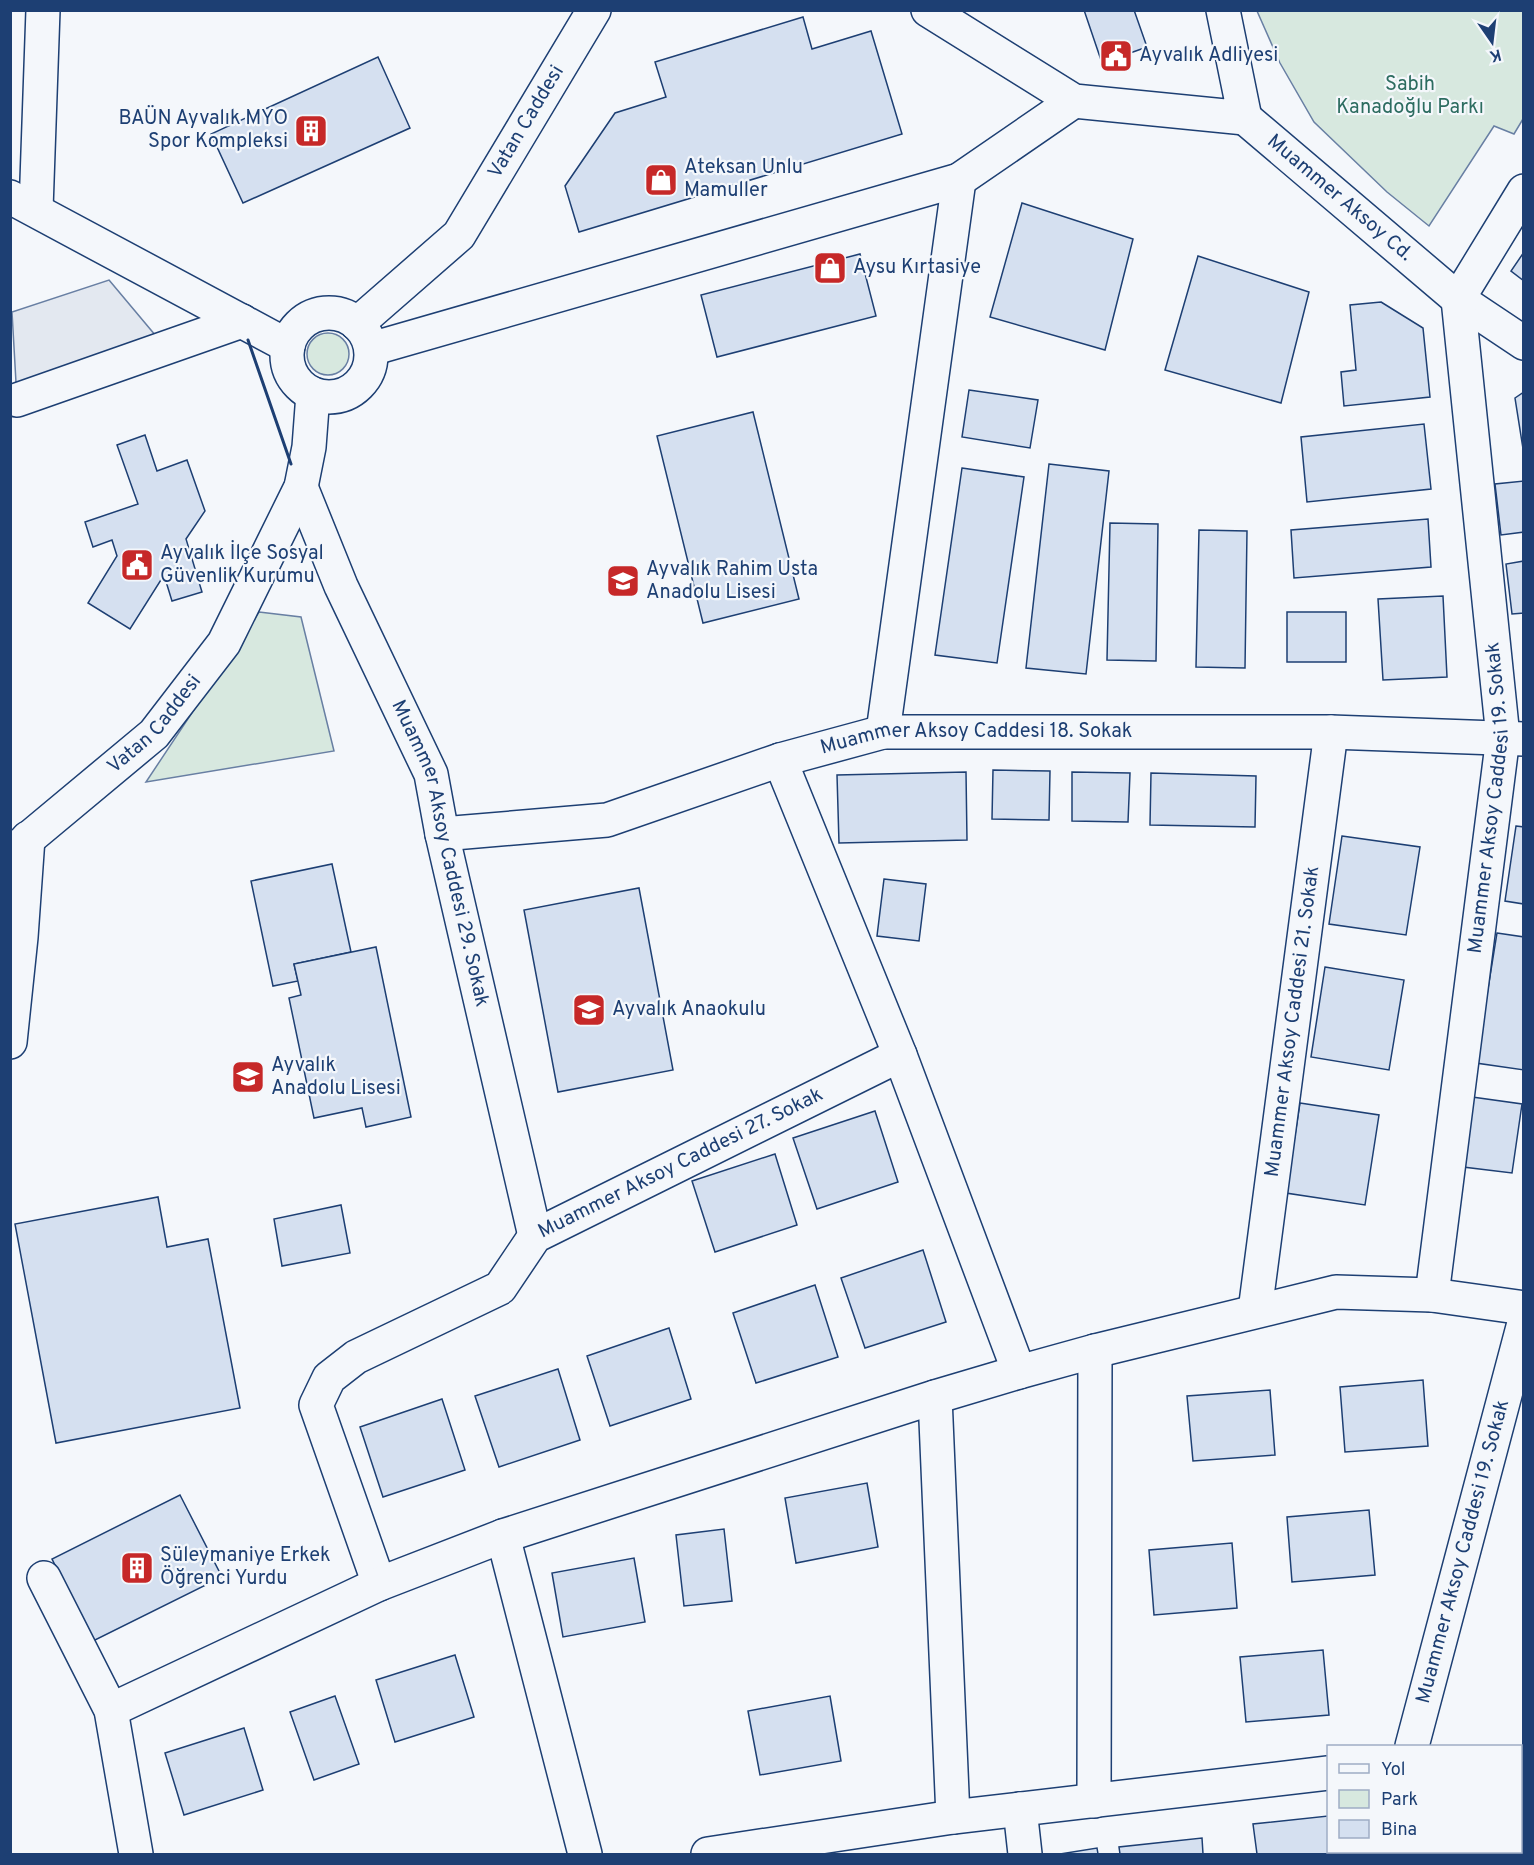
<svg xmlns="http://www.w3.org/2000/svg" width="1534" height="1865" font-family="Overpass,sans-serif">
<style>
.green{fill:#d7e8df;stroke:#687fa3;stroke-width:1.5}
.parking{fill:#e3e8f0;stroke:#687fa3;stroke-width:1.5}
.building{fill:#d5e0f0;stroke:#1d3f73;stroke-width:1.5}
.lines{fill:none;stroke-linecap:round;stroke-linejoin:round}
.minor-casing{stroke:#1d3f73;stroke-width:36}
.major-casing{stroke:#1d3f73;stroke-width:36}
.minor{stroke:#f4f7fb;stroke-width:33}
.major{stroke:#f4f7fb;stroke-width:33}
.wall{stroke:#1d3f73;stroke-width:3}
.labels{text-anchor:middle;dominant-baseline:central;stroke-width:4.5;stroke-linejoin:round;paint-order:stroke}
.poi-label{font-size:20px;fill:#1d3f73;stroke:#f4f7fb;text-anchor:start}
.park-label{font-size:20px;fill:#2c6c60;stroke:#f4f7fb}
.street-label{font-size:20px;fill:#1d3f73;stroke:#f4f7fb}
</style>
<rect width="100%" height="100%" fill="#f4f7fb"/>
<g class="green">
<path d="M1257,11H1523V119L1514,134L1494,126L1429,226L1387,192L1314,122L1280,63Z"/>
<circle cx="328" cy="354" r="21"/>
<path d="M259,612L301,617L334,751L146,782Z"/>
</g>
<path class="parking" d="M109,280L166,348L17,400L12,312Z"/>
<g class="building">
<path d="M1084,10H1134L1147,47L1102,63Z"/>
<path d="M803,17L812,49L871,31L902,134L579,232L565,186L615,113L666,97L655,62Z"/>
<path d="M378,57L410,128L243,203L211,134Z"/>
<path d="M1022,203L1133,239L1105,350L990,317Z"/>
<path d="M1524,252V281L1511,271Z"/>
<path d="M860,254L876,316L717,357L701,295Z"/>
<path d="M1198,256L1309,292L1281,403L1165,370Z"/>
<path d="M1381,302L1423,328L1430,397L1344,406L1341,372L1356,370L1350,305Z"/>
<path d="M969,390L1038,400L1030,448L962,437Z"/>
<path d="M1524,392V455L1515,398Z"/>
<path d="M753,412L799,599L703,623L657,436Z"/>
<path d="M1424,424L1431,489L1307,502L1301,437Z"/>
<path d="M145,435L157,471L187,460L205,511L186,539L202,592L172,601L164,575L130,629L88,603L117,556L112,540L93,547L85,522L138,504L117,445Z"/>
<path d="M1049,464L1109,471L1086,674L1026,668Z"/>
<path d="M962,468L1024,477L997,663L935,655Z"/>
<path d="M1524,481V532L1501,535L1495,484Z"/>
<path d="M1428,519L1431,567L1294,578L1291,530Z"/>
<path d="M1110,523L1158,524L1156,661L1107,660Z"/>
<path d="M1199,530L1247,531L1245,668L1196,667Z"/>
<path d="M1524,561V613L1512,614L1506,564Z"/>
<path d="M1443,596L1447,677L1383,680L1378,599Z"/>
<rect x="1287" y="612" width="59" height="50"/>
<path d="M993,770L1050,771L1049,820L992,819Z"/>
<path d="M966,772L967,840L839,843L837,775Z"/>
<path d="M1072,772L1130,773L1128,822L1072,821Z"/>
<path d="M1151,773L1256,776L1255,827L1150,825Z"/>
<path d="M1516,826L1524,827V904L1505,901Z"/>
<path d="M1342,836L1420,847L1406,935L1329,924Z"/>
<path d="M332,864L351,952L294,964L298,981L273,986L251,881Z"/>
<path d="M884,879L926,884L919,941L877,936Z"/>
<path d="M639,888L673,1070L558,1092L524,910Z"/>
<path d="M1497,933L1524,937V1070L1476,1063Z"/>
<path d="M376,947L411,1117L366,1127L362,1108L314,1118L289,998L301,995L294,964Z"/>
<path d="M1325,967L1404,980L1389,1070L1311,1057Z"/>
<path d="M1465,1096L1522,1104L1512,1173L1455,1166Z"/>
<path d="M1300,1103L1379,1115L1365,1205L1286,1193Z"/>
<path d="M875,1111L898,1182L817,1209L793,1138Z"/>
<path d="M775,1154L797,1225L715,1252L692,1181Z"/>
<path d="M158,1197L167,1247L208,1239L240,1408L56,1443L15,1224Z"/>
<path d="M341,1205L350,1253L282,1266L274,1219Z"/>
<path d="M923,1250L946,1322L865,1348L841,1278Z"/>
<path d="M815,1285L838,1357L756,1383L733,1313Z"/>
<path d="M669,1328L691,1399L610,1426L587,1356Z"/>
<path d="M558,1369L580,1440L499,1467L475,1396Z"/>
<path d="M1423,1380L1428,1446L1345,1452L1340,1387Z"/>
<path d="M1270,1390L1275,1455L1193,1461L1187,1396Z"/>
<path d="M442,1399L465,1470L383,1497L360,1427Z"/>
<path d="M867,1483L878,1547L796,1563L785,1498Z"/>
<path d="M180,1495L222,1577L93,1641L52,1559Z"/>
<path d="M1369,1510L1375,1575L1292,1582L1287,1517Z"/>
<path d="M724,1529L732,1601L684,1606L676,1535Z"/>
<path d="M1232,1543L1237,1608L1154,1615L1149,1550Z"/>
<path d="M634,1558L645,1622L563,1637L552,1573Z"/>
<path d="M1323,1650L1329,1715L1246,1722L1240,1657Z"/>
<path d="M455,1655L474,1717L395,1742L376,1680Z"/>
<path d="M335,1696L359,1764L314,1780L290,1712Z"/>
<path d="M830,1696L841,1761L760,1775L748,1711Z"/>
<path d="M244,1728L263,1790L184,1815L165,1753Z"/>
<path d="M1328,1816V1852H1339L1340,1854H1257L1253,1824Z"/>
<path d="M1520,1827H1524V1854H1446V1852H1520Z"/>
<path d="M1202,1838L1203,1854H1120L1119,1847Z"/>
<path d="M1097,1848L1098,1854H1060Z"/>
</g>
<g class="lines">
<defs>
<g id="minor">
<path id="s1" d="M1245,118L1458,299L1524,343"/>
<path d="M17,400L242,321"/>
<path id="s2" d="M301,487L341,586L431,774L442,834L535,1236"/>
<path d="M883,732L959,180"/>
<path d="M780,760L900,1055L1019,1372"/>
<path id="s3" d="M442,834L607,820L780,760L883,732H1331L1524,739"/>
<path d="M10,1042L21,937L28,838"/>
<path id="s4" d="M1432,1295L1503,737L1458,299L1524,191"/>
<path id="s5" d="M1255,1311L1331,732"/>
<path d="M935,1397L953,1817"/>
<path d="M503,1536L585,1854"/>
<path d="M44,1578L111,1710L136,1854"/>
<path id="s6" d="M379,1584L316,1405L329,1378L356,1357L500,1288L535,1236L900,1055"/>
<path d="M111,1710L379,1584L503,1536L935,1397L1019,1372L1095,1351L1336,1292L1432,1295L1524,1308"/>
<path id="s7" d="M1412,1746L1524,1323"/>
<path d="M1520,1764H1524"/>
<path d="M1094,1801L1095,1351"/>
<path d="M1020,1809L1025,1854"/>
<path d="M708,1854L953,1817L1328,1773"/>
<path d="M1403,1854V1852"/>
</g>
<g id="major">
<path d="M928,10L1074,101L1245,118L1223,10"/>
<path d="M10,197L288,346"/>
<path d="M36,209L43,10"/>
<circle cx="329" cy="355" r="42"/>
<path id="s8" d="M357,324L459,235L594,10"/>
<path d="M371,349L959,180L1074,101"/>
<path id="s9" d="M10,854L154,734L224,643L301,487L309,447L313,394"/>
</g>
</defs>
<use href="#minor" class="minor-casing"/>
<use href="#major" class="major-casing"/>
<use href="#minor" class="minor"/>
<use href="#major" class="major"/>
<path class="wall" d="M248,340L291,464"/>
</g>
<defs>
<symbol id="civic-square" viewBox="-11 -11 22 22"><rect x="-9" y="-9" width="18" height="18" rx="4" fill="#c62828" stroke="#f4f7fb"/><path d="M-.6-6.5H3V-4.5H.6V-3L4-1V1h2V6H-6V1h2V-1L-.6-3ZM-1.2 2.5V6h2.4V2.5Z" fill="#fff"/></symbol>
<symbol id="building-square" viewBox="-11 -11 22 22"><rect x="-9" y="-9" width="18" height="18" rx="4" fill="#c62828" stroke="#f4f7fb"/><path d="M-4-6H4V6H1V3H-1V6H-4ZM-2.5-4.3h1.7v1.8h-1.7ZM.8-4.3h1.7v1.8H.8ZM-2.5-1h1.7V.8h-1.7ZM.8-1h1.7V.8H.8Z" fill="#fff"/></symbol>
<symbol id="shop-square" viewBox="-11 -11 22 22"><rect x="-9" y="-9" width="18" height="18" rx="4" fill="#c62828" stroke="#f4f7fb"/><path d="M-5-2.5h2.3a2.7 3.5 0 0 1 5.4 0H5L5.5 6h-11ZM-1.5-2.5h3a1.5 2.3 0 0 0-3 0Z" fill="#fff"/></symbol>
<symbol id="school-square" viewBox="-11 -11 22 22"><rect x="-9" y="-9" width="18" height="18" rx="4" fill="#c62828" stroke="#f4f7fb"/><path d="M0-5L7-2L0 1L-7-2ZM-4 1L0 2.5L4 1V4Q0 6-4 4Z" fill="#fff"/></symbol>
</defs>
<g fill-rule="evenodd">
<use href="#civic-square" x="1097" y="37" width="38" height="38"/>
<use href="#building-square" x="292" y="112" width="38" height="38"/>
<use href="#shop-square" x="642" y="161" width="38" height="38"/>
<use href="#shop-square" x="811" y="249" width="38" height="38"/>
<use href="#civic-square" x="118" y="546" width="38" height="38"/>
<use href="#school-square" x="604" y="562" width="38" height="38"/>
<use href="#school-square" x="570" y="991" width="38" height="38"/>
<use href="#school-square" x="229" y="1058" width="38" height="38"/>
<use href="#building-square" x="118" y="1549" width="38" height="38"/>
</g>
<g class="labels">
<g class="poi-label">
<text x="1139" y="56">Ayvalık Adliyesi</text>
<text x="288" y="119" text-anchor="end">BAÜN Ayvalık MYO<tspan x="288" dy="23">Spor Kompleksi</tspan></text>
<text x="684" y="168">Ateksan Unlu<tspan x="684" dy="23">Mamuller</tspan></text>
<text x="853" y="268">Aysu Kırtasiye</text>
<text x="160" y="554">Ayvalık İlçe Sosyal<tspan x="160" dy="23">Güvenlik Kurumu</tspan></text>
<text x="646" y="570">Ayvalık Rahim Usta<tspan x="646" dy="23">Anadolu Lisesi</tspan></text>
<text x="612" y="1010">Ayvalık Anaokulu</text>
<text x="271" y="1066">Ayvalık<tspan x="271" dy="23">Anadolu Lisesi</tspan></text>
<text x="160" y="1556">Süleymaniye Erkek<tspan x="160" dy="23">Öğrenci Yurdu</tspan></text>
</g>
<g class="park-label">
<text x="1410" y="85">Sabih<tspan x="1410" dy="23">Kanadoğlu Parkı</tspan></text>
</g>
<g class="street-label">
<text stroke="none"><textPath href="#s8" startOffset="267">Vatan Caddesi</textPath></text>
<text stroke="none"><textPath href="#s1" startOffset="124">Muammer Aksoy Cd.</textPath></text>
<text stroke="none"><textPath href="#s9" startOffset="195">Vatan Caddesi</textPath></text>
<text stroke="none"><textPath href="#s3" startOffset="548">Muammer Aksoy Caddesi 18. Sokak</textPath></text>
<text stroke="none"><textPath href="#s4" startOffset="501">Muammer Aksoy Caddesi 19. Sokak</textPath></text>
<text stroke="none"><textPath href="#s2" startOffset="394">Muammer Aksoy Caddesi 29. Sokak</textPath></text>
<text stroke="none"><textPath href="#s5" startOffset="292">Muammer Aksoy Caddesi 21. Sokak</textPath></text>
<text stroke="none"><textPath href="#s6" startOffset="639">Muammer Aksoy Caddesi 27. Sokak</textPath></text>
<text stroke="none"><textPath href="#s7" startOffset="201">Muammer Aksoy Caddesi 19. Sokak</textPath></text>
</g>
</g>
<rect width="1534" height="1865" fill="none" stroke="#1d3f73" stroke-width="24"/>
<rect x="1327" y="1745" width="195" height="108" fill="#f4f7fb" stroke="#9eadc5" stroke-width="1.5"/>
<rect x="1339" y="1764" width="30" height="9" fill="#f4f7fb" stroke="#9eadc5" stroke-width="1.5"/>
<text x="1381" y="1775" font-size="18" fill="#1d3f73">Yol</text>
<rect x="1339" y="1790" width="30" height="18" fill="#d7e8df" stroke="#9eadc5" stroke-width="1.5"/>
<text x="1381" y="1805" font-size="18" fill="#1d3f73">Park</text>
<rect x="1339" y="1820" width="30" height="18" fill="#d5e0f0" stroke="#9eadc5" stroke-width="1.5"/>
<text x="1381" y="1835" font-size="18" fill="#1d3f73">Bina</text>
<g transform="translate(1492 42) rotate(166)" stroke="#f4f7fb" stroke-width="4.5" paint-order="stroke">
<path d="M0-4.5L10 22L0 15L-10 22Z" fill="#1d3f73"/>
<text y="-9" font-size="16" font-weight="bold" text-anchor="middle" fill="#1d3f73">K</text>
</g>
</svg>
